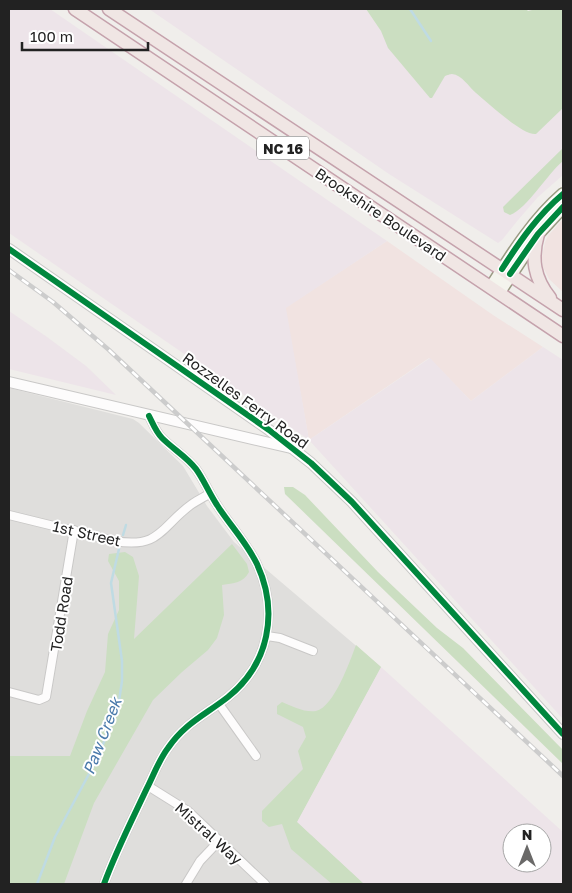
<svg xmlns="http://www.w3.org/2000/svg" width="572" height="893" font-family="'Golos Text',sans-serif">
<style>
.residential{fill:#dfdedc}
.commercial{fill:#f1e3e1}
.industrial{fill:#ede4e9;fill-rule:evenodd}
.forest{fill:#cbdec1}
.lines{fill:none;stroke-linecap:round;stroke-linejoin:round}
.stream{stroke:#bfdbe3;stroke-width:2.5}
.minor-casing{stroke:#c9c8c7;stroke-width:10}
.tertiary-casing{stroke:#c9c8c7;stroke-width:12}
.secondary-casing{stroke:#999a82;stroke-width:14}
.trunk-casing{stroke:#c5a2ac;stroke-width:15}
.minor{stroke:#fdfcfc;stroke-width:8}
.tertiary{stroke:#fdfcfc;stroke-width:10}
.secondary{stroke:#f4f4ed;stroke-width:11}
.trunk{stroke:#f0e6e4;stroke-width:12}
.rail-casing{stroke:#ccc;stroke-width:4.5}
.rail{stroke:#fff;stroke-width:2.5;stroke-dasharray:8;stroke-linecap:butt}
.cycleway-casing{stroke:#fff;stroke-width:9}
.cycleway{stroke:#00873e;stroke-width:6}
.labels{text-anchor:middle;dominant-baseline:central;stroke-width:4;stroke-linejoin:round;paint-order:stroke}
.shield{fill:#fff;stroke:#646464;stroke-width:1}
.shield-label{font-size:14px;font-weight:bold;fill:#222}
.street-label{font-size:15px;fill:#222;stroke:#fff}
.water-label{font-size:16px;font-style:italic;fill:#4a7aab;stroke:#fff}
</style>
<rect width="100%" height="100%" fill="#f0eeeb"/>
<path class="residential" d="M9,388L133,419L139,423L183,466L207,506L234,542L381,667L297,822L364,884H9Z"/>
<g class="commercial">
<path d="M563,219V292L549,279L543,267L542,257L545,242L548,236Z"/>
<path d="M387,241L493,315L543,347L471,401L429,358L309,440L285,308Z"/>
</g>
<g class="industrial">
<path d="M9,9H50L387,241L286,308L309,440L430,358L471,401L543,347L563,360V719L309,440L9,233Z"/>
<path d="M149,9H366L393,48L536,9H563V175L538,197L518,220L502,240L498,243L389,174Z"/>
<path d="M9,311L47,337L86,366L116,395L9,369Z"/>
<path d="M381,667L563,832V884H364L297,822ZM512,833H542V863H512Z"/>
</g>
<g class="forest">
<path d="M366,9H526L528,11L536,9H563V108L536,134C523,136 487,102 476,93C469,87 462,75 452,74C451,74 447,75 445,76L432,98H430L388,48L381,31Z"/>
<path d="M563,148V161C547,174 528,208 510,215L504,212L503,207Z"/>
<path d="M284,487H293L305,495L378,572L437,628L463,648L563,750V764L285,494Z"/>
<path d="M232,544L247,564L249,572C243,583 234,583 222,585L224,615L217,638L208,650L182,672L153,700L94,803L64,884H9V756H70L87,711L105,672L108,634L119,610V581L108,561L109,554L125,552L133,557L139,576L134,639Z"/>
<path d="M356,645L381,667L297,822L364,884H332L291,849L282,824L269,827L262,821V811L303,769L298,751L306,737L303,727L277,714V706L282,702C292,706 305,713 316,711C334,707 350,661 356,645Z"/>
</g>
<g class="lines">
<g class="stream">
<path d="M410,9L431,41"/>
<path d="M123,535L126,525"/>
<path d="M37,884L55,837L96,761L114,718L119,701L122,681V661L111,583L119,549"/>
</g>
<defs>
<g id="minor">
<path d="M9,515L115,541C161,549 161,526 192,504C198,500 204,497 209,494"/>
<path d="M267,636L280,638L313,651"/>
<path d="M9,692L39,700L46,697L74,530"/>
<path d="M219,704L256,756"/>
<path d="M148,786L188,811L265,884"/>
<path d="M104,884C116,851 132,820 147,788C154,774 159,760 168,748C185,723 205,715 228,697C269,664 279,612 257,564C247,543 229,524 217,505C209,493 204,480 196,469C187,457 173,449 162,438C156,432 153,424 149,416"/>
<path d="M186,884L200,861L219,841"/>
</g>
<g id="tertiary">
<path d="M9,249L269,430L311,463L352,502L563,734"/>
<path d="M9,382L291,448"/>
</g>
<g id="secondary">
<path d="M491,287C512,254 533,220 563,194"/>
<path d="M499,293L538,234L563,207"/>
</g>
<g id="trunk">
<path d="M75,9L563,336"/>
<path d="M109,9L563,310"/>
<path d="M538,234C531,258 534,278 550,298"/>
</g>
</defs>
<use href="#minor" class="minor-casing"/>
<use href="#tertiary" class="tertiary-casing"/>
<use href="#secondary" class="secondary-casing"/>
<use href="#trunk" class="trunk-casing"/>
<use href="#minor" class="minor"/>
<use href="#tertiary" class="tertiary"/>
<use href="#secondary" class="secondary"/>
<use href="#trunk" class="trunk"/>
<defs>
<path id="rail" d="M9,270L53,302L109,350L563,776"/>
</defs>
<use href="#rail" class="rail-casing"/>
<use href="#rail" class="rail"/>
<defs>
<g id="cycleway">
<path d="M9,249L269,430L311,463L352,502L563,734"/>
<path d="M502,269C520,241 538,215 563,194"/>
<path d="M510,274L538,234L563,207"/>
<path d="M104,884C116,851 132,820 147,788C154,774 159,760 168,748C185,723 205,715 228,697C269,664 279,612 257,564C247,543 229,524 217,505C209,493 204,480 196,469C187,457 173,449 162,438C156,432 153,424 149,416"/>
</g>
</defs>
<use href="#cycleway" class="cycleway-casing"/>
<use href="#cycleway" class="cycleway"/>
</g>
<g class="labels">
<rect class="shield" x="257" y="136.5" width="52" height="23" rx="4"/>
<g class="shield-label">
<text x="283" y="148">NC 16</text>
</g>
<g class="street-label">
<text transform="translate(381 214) rotate(34)">Brookshire Boulevard</text>
<text transform="translate(246 400) rotate(36)">Rozzelles Ferry Road</text>
<text transform="translate(87 533) rotate(13)">1st Street</text>
<text transform="translate(61 614) rotate(-81)">Todd Road</text>
<text transform="translate(209 833) rotate(42)">Mistral Way</text>
</g>
<g class="water-label">
<text transform="translate(102 736) rotate(-69)">Paw Creek</text>
</g>
</g>
<rect width="572" height="893" fill="none" stroke="#222222" stroke-width="20"/>
<g transform="translate(527 848)"><circle r="24" fill="#ffffff" stroke="#a7a7a7"/>
<path d="M0-4L9 19L0 12L-9 19Z" fill="#6a6968"/>
<text y="-8" font-size="14" font-weight="bold" text-anchor="middle" fill="#222222">N</text>
</g>
<path d="M22 42v8h126v-8" fill="none" stroke="#222222" stroke-width="2.5"/>
<text x="30" y="42" font-size="15" fill="#222222" stroke="#ffffff" stroke-width="4" paint-order="stroke">100 m</text>
</svg>
